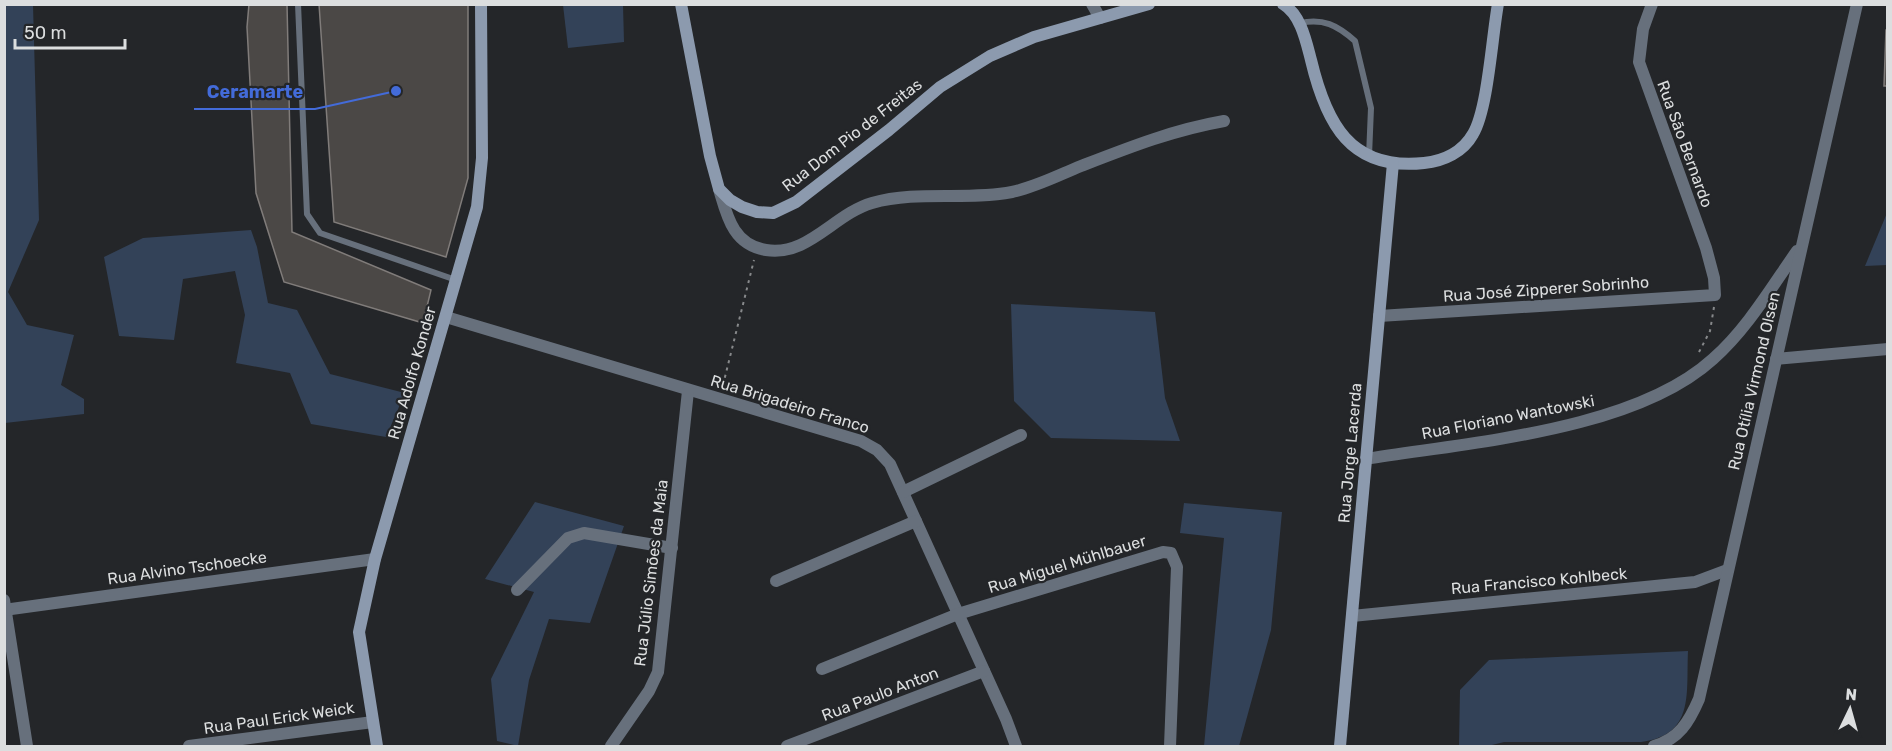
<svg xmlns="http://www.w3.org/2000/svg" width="1892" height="751" font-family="Rubik,sans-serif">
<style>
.green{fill:#334258}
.building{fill:#4b4846;stroke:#807c7a;stroke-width:1.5}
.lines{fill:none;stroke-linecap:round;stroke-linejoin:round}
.path{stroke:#87898b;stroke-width:2;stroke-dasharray:3 4.5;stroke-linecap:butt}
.lane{stroke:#67707c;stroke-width:6}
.street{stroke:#67707c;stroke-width:12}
.secondary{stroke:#8c9aae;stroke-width:12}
.labels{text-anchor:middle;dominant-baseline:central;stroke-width:4.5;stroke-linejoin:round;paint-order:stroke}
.street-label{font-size:16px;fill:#dcdedf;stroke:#242629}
.leader{fill:none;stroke:#436bd9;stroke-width:2}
.callout-dot{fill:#436bd9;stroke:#242629;stroke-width:2}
.callout-label{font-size:18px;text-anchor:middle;font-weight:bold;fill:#436bd9;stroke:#242629;stroke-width:4.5;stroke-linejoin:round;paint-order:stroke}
</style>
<rect width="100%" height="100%" fill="#242629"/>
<g class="green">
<path d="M4,5H33L39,220L8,292L27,325L74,335L61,385L84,399V414L5,423Z"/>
<path d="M563,5H623L624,42L568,48Z"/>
<path d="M1887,213V265L1865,266Z"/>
<path d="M251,230L257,247L268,303L297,310L330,374L405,393L386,437L311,424L290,373L236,363L245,315L235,271L183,279L174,340L119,336L104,257L143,238Z"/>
<path d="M1011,304L1155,312L1165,398L1180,441L1051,438L1014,401Z"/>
<path d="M535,502L624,526L590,623L549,619L529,680L518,746L497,741L491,679L534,592L485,579Z"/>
<path d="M1184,503L1282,512L1271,630L1239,746H1204L1224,538L1180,533Z"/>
<path d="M1688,651C1686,694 1695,735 1641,742H1504L1488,746H1459L1460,690L1489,660Z"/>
</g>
<g class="building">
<path d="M249,4H287L292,232L431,290L423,323L284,282L256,193L247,27Z"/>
<path d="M319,4H468V178L446,257L334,222Z"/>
<path d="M1888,29V86H1884L1886,30Z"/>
</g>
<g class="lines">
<g class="path">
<path d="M1699,352L1710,331L1714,307"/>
<path d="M723,385L754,260"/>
</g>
<g class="lane">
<path d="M298,4L307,214L320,233L456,280"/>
<path d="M1300,23C1323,18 1337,25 1355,41L1371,108L1369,156"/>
</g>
<g class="street">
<path d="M1092,4L1100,18"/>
<path d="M719,189C727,216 733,245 766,250C808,257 834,214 872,203C918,190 966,201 1012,192C1036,187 1059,175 1081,166C1130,147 1173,130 1224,121"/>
<path d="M1379,316L1715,295L1714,278L1706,248L1639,62L1643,29L1652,4"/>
<path d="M446,317L861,441L877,450L890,464L1006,719L1016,746"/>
<path d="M1776,359L1888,349"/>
<path d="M1366,459C1469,442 1634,431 1713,359C1747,329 1771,288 1797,251"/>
<path d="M903,492L1021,435"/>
<path d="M776,581L916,521"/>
<path d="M517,590L568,538L584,533L672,548"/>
<path d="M4,600L27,746"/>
<path d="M4,610L375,559"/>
<path d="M1352,616L1695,582L1727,570"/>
<path d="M822,669L958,614L1163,552L1171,553L1177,567L1170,746"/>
<path d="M189,746L373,722"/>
<path d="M611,746L649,691L658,672L688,391"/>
<path d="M787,746L984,671"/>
<path d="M1654,746C1679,739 1689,722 1699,699L1857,4"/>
</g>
<g class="secondary">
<path d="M681,4L710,156L719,189L730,200L742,207L757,212L773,213L796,202L889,130L940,87L990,56L1034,37L1149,4"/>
<path d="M1283,4C1301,15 1306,41 1311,60C1326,123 1350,171 1424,163C1444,161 1463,152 1473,134C1488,109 1492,36 1498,4"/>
<path d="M377,746L359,632L375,559L477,207L482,158L481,4"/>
<path d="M1340,746L1393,163"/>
</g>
</g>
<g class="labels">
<g class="street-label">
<text transform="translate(852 135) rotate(-38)">Rua Dom Pio de Freitas</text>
<text transform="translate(1685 144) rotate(70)">Rua São Bernardo</text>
<text transform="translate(1546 289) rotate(-4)">Rua José Zipperer Sobrinho</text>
<text transform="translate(412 373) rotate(-74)">Rua Adolfo Konder</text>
<text transform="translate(1754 381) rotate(-77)">Rua Otília Virmond Olsen</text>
<text transform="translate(790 404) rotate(17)">Rua Brigadeiro Franco</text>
<text transform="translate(1508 417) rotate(-11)">Rua Floriano Wantowski</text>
<text transform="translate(1350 453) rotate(-85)">Rua Jorge Lacerda</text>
<text transform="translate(1067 564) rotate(-17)">Rua Miguel Mühlbauer</text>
<text transform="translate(187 568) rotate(-8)">Rua Alvino Tschoecke</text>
<text transform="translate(651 573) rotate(-83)">Rua Júlio Simões da Maia</text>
<text transform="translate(1539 581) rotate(-5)">Rua Francisco Kohlbeck</text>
<text transform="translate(880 694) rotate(-21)">Rua Paulo Anton</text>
<text transform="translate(279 718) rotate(-8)">Rua Paul Erick Weick</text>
</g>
</g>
<path class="leader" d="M396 91L315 109H194"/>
<circle class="callout-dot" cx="396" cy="91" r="6"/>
<g class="callout-label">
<text x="255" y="98">Ceramarte</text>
</g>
<rect width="1892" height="751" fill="none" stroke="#dcdedf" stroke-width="12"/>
<g transform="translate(1850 709) rotate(5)" stroke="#242629" stroke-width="4.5" paint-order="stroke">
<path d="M0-4.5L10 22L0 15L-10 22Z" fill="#dcdedf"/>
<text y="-9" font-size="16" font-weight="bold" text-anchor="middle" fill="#dcdedf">N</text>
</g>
<path d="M15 39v9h110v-9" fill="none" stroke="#dcdedf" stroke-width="3"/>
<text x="24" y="39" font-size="18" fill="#dcdedf" stroke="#242629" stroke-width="4.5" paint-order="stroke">50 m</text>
</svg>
